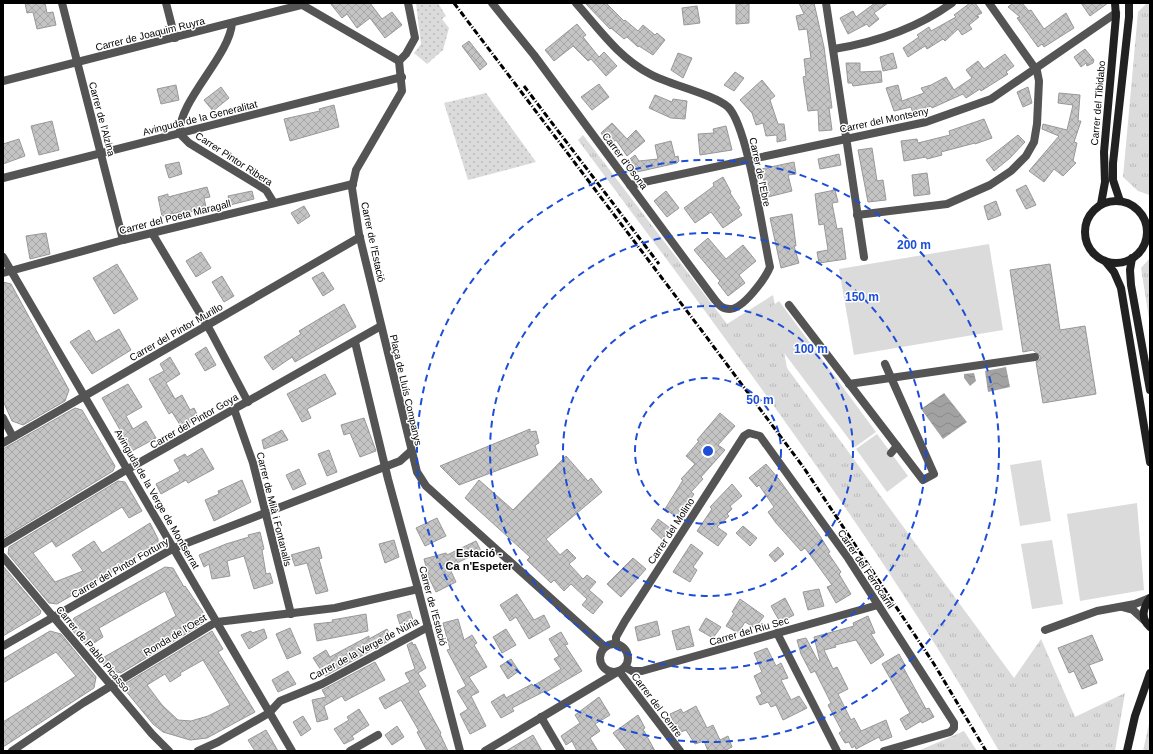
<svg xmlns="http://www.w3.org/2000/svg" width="1153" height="754" font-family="Arial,sans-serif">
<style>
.grass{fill:url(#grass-tufts)}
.park{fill:url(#park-dots)}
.garden{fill:#dbdbdb}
.water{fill:url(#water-waves)}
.building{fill:url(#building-cross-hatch);stroke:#989898;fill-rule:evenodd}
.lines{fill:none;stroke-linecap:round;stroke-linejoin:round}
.street{stroke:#545454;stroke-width:8}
.secondary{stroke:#212121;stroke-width:8}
.rail{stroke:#000;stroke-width:3;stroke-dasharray:6 2 1 2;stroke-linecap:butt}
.ring{fill:none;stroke:#1d4ed8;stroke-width:2;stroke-dasharray:7 5}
.labels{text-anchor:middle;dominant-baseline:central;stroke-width:3;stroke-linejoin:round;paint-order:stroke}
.street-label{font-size:10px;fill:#000;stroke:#fff}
.neighbourhood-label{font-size:11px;font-weight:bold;fill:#000;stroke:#fff}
.centre{fill:#1d4ed8;stroke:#fff;stroke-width:2}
.ring-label{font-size:12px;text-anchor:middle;font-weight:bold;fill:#1d4ed8;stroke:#fff;stroke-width:3;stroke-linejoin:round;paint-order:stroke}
</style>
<defs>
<pattern id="grass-tufts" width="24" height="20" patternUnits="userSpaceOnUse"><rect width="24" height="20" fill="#dbdbdb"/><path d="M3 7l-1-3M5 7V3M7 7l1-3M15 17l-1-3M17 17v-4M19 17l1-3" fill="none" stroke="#bababa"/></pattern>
<pattern id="park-dots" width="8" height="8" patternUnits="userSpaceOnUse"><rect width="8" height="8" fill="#dbdbdb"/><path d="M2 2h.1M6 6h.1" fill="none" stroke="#bababa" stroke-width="1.8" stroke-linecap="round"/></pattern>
<pattern id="water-waves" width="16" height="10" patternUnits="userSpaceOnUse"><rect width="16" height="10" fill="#a2a2a2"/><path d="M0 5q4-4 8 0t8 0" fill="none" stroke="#8a8a8a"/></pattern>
<pattern id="building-cross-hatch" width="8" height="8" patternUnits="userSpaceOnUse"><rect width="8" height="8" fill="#c4c4c4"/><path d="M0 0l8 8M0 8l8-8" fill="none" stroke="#a7a7a7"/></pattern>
</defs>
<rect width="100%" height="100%" fill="#fff"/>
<g class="grass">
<path d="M1147,3H1150V195L1138,191L1123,177L1138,12Z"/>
<path d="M583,135L727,324L773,295L787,368L1014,678L1041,639L1075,717L1125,693L1115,751H999C877,537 724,337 578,140Z"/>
<path d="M1150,258V325L1141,268Z"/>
<path d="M1150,719V751H1143Z"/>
<path d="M964,731L977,751H918Z"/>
</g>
<g class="park">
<path d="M416,3H438L446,16L442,19L449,28L443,50L427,64L414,53L421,44Z"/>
<path d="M486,93L536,162L468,180L444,103Z"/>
</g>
<g class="garden">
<path d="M989,244L1003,330L854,355L839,269Z"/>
<path d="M779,301L876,432L855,447L757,317Z"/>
<path d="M877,434L908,476L887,492L856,449Z"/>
<path d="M1041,460L1051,521L1020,526L1010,465Z"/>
<path d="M1137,503L1144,590L1080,601L1067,514Z"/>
<path d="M1052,540L1063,604L1032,609L1021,544Z"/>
</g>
<g class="water">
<path d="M1006,367L1010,387L988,392L985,371Z"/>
<path d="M974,373L976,381L970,386L964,378V374Z"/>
<path d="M944,393L967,422L943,439L921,409Z"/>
</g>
<g class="building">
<path d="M25,3H45L47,13L53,12L56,25L37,29L33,12L27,13Z"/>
<path d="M330,3H370L382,19L392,12L402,25L385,38L370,18L357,28L347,14L342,18Z"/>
<path d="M585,3H606L624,21L625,20L638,31L643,25L655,35L657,33L665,40L653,55L639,46L638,47L627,37L624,39L611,28L610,29Z"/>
<path d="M736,3H749V23L736,24Z"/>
<path d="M799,3H814L824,47L832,108H829L832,130L819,131L818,110L808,111L803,77L806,76L804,59L811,58L807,29L799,30L796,16L804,14Z"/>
<path d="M875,3H888L874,13L879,19L869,27L867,24L848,34L840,18L853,11L856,17Z"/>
<path d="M970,3H975L982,13L976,16L979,17L969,25L972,29L962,35L958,29L945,41L943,39L927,49L925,46L908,57L903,48L919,37L917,35L929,27L931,31L956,17L954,15Z"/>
<path d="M1013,3H1022L1029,11L1031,10L1044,29L1066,13L1074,28L1044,47L1042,44L1038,47L1017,18L1020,17L1008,7Z"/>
<path d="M1081,3H1108L1090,16Z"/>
<path d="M697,6L700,23L684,25L682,8Z"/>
<path d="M577,24L586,35L583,37L599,57L604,52L617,66L606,76L591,59L588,61L573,46L554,61L545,50Z"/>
<path d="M469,41L487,64L480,70L462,46Z"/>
<path d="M1085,49L1094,60L1093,63L1087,66L1086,63L1081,67L1074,57Z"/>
<path d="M678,53L692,58L683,78L671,70Z"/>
<path d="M893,53L897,68L883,71L880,57Z"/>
<path d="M1005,54L1014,66L1006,72L1008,74L981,91L980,89L966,98L963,94L932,108L931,106L913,113L911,107L894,111L886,88L898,85L902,101L924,93L921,88L931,85L946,77L954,90L972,78L966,70L978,61L984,69Z"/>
<path d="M846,63H860V72L881,71L882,82L853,86L852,83H848Z"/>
<path d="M735,72L744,78L734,91L724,85Z"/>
<path d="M762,80L775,96L770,100L778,124H784L786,140L777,142V135L766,136L763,123L756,125L752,113L740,100Z"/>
<path d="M599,84L609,97L592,110L581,97Z"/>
<path d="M176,85L179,100L161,104L157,89Z"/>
<path d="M221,87L229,98L213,111L204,100Z"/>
<path d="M1028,87L1032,103L1023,107L1017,92Z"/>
<path d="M1059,93L1080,95L1078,121H1081L1074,142L1077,143L1073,161L1076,163L1063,176L1054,169L1044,182L1029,171L1059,136L1042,129L1043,124L1067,130L1073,105L1058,103Z"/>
<path d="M655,95L672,102L673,99L687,101L685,119L671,118L649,108Z"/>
<path d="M334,105L339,127L290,141L284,119L320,111L319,109Z"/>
<path d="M984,119L992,138L975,144V143L941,152L942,155L927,159L926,157L904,161L901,141L917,139L918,143L950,135L949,131Z"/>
<path d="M52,121L59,150L39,155L31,126Z"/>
<path d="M612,123L627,139L636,130L645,141L627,156L616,140L609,144L601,133Z"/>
<path d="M726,126L732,150L700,155L698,134L714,133L713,129Z"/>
<path d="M1018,135L1025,142L1010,158L994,171L986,160Z"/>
<path d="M19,139L25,156L3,164V144Z"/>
<path d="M671,141L675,157L678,156L679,161L677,163L637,172L630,171L625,163L635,155L639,161L658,159L655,145Z"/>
<path d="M872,148L877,181L883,180L886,200L868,202L858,150Z"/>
<path d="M839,154L841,165L820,169L818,159Z"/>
<path d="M179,162L182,174L169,178L165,165Z"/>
<path d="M794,162L796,174L788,175L792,191L768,197L761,169Z"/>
<path d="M927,173L930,194L914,196L912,175Z"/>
<path d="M723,177L731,192L730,193L740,208L738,209L742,215L723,228L711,212L695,223L684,208L714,186L713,183Z"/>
<path d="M1026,185L1036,205L1026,209L1016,190Z"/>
<path d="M207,187L210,197L204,198L206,207L181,215L180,212L162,216L158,197L168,194V197Z"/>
<path d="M835,190L838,202L832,203L837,229L842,228L846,259L819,263L817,252L828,250L824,224L819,225L815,194Z"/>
<path d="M252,191L254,199L230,205L228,196Z"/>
<path d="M666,191L679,208L667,217L654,201Z"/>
<path d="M996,201L1001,215L988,220L984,206Z"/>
<path d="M304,206L310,216L298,224L291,213Z"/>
<path d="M792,214L796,246H794L799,263L781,268L770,218Z"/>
<path d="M46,233L50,254L30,259L26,236Z"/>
<path d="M708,238L726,259L743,245L756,261L739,275L745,283L728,296L718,283L720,281L694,250Z"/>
<path d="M201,252L211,268L196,277L186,261Z"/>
<path d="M117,264L138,299L114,314L93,278Z"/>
<path d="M1050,264L1060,330L1085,326L1096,394L1043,403L1036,362L1040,359V356L1033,350L1023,352L1010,270Z"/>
<path d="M323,272L334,289L323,296L312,278Z"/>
<path d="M222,276L234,296L224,302L212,282Z"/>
<path d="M3,282L11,284L69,390L65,401L23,425L12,421L3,401Z"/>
<path d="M344,304L356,327L295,362L292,357L273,370L264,357L301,334L299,331Z"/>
<path d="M119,329L131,350L92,374L70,342L89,330L96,342Z"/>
<path d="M206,347L216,365L205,371L195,354Z"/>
<path d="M170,357L180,374L166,383L175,399L182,395L190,410L194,408L199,418L182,428L172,412L169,414L149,379L164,371L160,364Z"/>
<path d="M325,374L336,394L307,409L311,418L302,422L287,394Z"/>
<path d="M128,384L142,407L126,416L133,429L146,421L156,438L132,451L102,398Z"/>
<path d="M75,408L82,410L115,466L113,471L3,538V449Z"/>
<path d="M720,413L735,426L718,445L725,450L701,477L703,479L691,492L694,494L678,518L665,509L683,480L681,479L695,464L686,456L699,441L697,440Z"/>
<path d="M364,418L376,451L360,457L350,433L344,435L341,425Z"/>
<path d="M530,429V432L536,431L539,443L535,445L538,455L459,485L440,466Z"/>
<path d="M282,430L288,440L264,449L262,440Z"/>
<path d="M202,448L214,469L188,483L186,480L161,494L156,484L180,471L174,460L185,454L187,457Z"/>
<path d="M329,450L337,472L327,476L318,454Z"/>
<path d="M566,456L588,481L591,478L602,492L546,539L560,555L567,549L576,558L569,564L583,579L587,575L596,582L589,590L603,602L593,614L582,605L587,599L571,584L564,591L554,580L551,583L527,560L530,557L465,498L479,480L513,510Z"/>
<path d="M766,464L778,478L820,536L830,552L828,553L841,572L839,574L851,594L836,603L827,587L832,585L805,548L801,551L776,523L768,512L774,507L759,485L757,487L749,478Z"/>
<path d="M299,469L306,484L293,490L286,475Z"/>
<path d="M242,480L251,502L214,521L205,500L219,494L218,491Z"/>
<path d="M118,481L125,482L142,511L129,518L122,507L56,547L52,541L33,553L55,582L83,571L72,555L94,541L102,553L150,523L158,539V545L57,604L49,603L8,554L9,547Z"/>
<path d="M732,484L742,496L730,506L732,509L727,514L729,516L717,527L727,534L718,546L697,531L712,509L710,507Z"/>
<path d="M437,518L446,536L425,546L416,528Z"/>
<path d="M658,519L670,528L663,540L651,529Z"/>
<path d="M743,526L757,538L750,546L736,533Z"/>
<path d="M260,532L264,549L262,550L266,574L270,573L273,583L254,589L244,556L227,561L230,576L212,579L209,564L204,567L199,555L226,544L249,537L248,535Z"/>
<path d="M394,540L399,557L385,563L379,544Z"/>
<path d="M476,541L481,551L449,567L456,582L436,592L429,578L424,559L446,553L447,555Z"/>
<path d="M691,544L703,553L693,567L697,570L690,582L673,572Z"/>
<path d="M319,547L322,558L319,559L328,591L316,594L307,563L295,566L291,555Z"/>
<path d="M778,547L784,554L775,562L769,555Z"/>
<path d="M633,558L646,569L621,597L607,584Z"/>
<path d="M3,566L41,611L40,614L3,636Z"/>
<path d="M165,567L173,568L184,587L185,586L203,612L202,624L121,673L109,670L99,660L176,616L165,591L99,628L103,637L88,647L69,627L74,618Z"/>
<path d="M819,589L824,606L808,610L803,592Z"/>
<path d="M517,594L534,620L544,615L550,627L529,639L516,617L510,621L500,605Z"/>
<path d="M785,598L794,615L780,622L771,606Z"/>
<path d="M740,599L764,616L755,628L745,622L738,633L726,626L734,613L732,612Z"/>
<path d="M410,611L415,626L402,631L397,615Z"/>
<path d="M366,614L368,631L317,641L314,624L333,622L332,620Z"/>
<path d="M868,616L875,633L871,634L884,655L871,664L856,640L835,645L836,647L824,650L833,669L837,667L848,689L838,694L851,720L854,718L861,731L886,720L892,737L881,741L879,737L856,749L855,746L852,748L849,742L845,743L839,733L842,731L828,705L831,703L815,671L811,673L801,654L797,640L806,638L818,661H820L814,637L854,626L853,623Z"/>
<path d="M706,618L721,627L713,638L699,630Z"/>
<path d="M458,619L464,640L472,635L477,643L474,645L487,667L469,677L479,692L471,696L486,726L470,734L460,714L468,709L457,691L466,686L447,650L450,649L443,623Z"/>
<path d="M657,621L660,635L638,641L635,627Z"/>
<path d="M689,626L694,646L677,650L672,631Z"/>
<path d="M290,628L301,653L287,659L276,634Z"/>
<path d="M264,629L267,638L249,649L241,635L251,631L252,633Z"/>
<path d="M387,629L392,639L325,676L313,658L326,650L330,657L369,636V639Z"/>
<path d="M506,629L516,645L502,653L493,637Z"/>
<path d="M50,631L61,634L96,677L94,688L3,747V722L76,676L56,652L3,683V659Z"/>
<path d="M212,631L223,649L218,652L255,712L207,738L190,740L163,732L153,724L125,690L126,683ZM203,660L230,705L208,716L191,721L178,720L162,705L147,685L165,674L170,682L181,675L180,673Z"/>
<path d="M561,632L568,644L565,645L582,671L546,692L545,691L512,708L514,711L501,718L491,702L504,694L506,698L532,684L533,686L561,669L554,659L559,656L549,639Z"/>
<path d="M1092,635L1103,660L1089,665L1097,683L1082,689L1074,671L1069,673L1058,648Z"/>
<path d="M412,642L413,645L415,644L426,668L418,673L426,686L418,691L441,733L440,734L448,751H427L417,732L419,731L401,700L385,709L379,698L410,682L405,673L415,669L407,645Z"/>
<path d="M767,648L776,666L781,663L788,678L781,680L791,700L799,696L807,708L783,720L776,705L771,707L768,702L760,705L756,697L762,694L754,676L762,672L754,653Z"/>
<path d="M899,654L905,665L903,667L926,709L929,708L934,717L922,723L921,721L906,730L900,719L910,713L882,664Z"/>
<path d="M511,659L519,671L508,679L500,666Z"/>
<path d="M375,662L385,680L345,701L342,696L324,706L328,719L317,722L312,700L326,697L322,690Z"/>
<path d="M288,671L296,684L278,692L272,680Z"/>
<path d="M599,697L610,715L595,724L600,731L590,738L598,751H577L572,741L566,745L561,736L580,723L575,715Z"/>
<path d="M696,706L707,728L713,725L720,740L728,736L732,747L724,751H708L704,741L695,744L686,730L678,733L670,714L681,709L683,713Z"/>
<path d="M359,709L369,725L352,736L354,739L344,744L334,729L349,720L347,717Z"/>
<path d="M638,715L645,728L643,729L655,751H627L613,733Z"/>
<path d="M303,716L311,729L301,736L293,722Z"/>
<path d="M397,726L404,737L392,745L385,735Z"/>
<path d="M266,730L278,751H255L248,740Z"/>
<path d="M533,735L542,751H506Z"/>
</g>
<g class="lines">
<g class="street">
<path d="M62,3L123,240"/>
<path d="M166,3L175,38"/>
<path d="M299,3L399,61"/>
<path d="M492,3L534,55L715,300C719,305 722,309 730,309C743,309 765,279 770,267C763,236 748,126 728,107C713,94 670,85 650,74C619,58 599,29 576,3"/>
<path d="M826,3L864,257"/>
<path d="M232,23C230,56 177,102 180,134L189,143L266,190L274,203"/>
<path d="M834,49C877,42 916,29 952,3"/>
<path d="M399,61L402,91L356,170L352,188L359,234L417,472L426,486L605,647"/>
<path d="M399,61L406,54L415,38L408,3"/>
<path d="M3,81L301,5"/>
<path d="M3,178L402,77"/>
<path d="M630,185L926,122L991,99L1116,13"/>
<path d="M857,215L947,204L990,185L1011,171L1026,156L1034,142L1037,124L1039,81L1037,71L989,3"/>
<path d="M152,233L211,332L248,402"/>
<path d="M3,257L292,751"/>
<path d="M3,273L123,240L353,184"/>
<path d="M789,305L923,480L934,474L885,364"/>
<path d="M355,342L388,479L418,589L460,751"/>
<path d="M849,384L1035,357"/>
<path d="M234,409L253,463L291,614"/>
<path d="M3,418L13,437"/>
<path d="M3,443L360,237"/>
<path d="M891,453L897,446"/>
<path d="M3,544L121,473L381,326"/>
<path d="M3,557L152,734L169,751"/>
<path d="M1122,607L1133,610L1144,620"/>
<path d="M1045,630L1097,611L1135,604L1150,598"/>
<path d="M777,633L837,751"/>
<path d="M616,643V637L625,621L744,436L749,433L760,436L848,558L954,723V728L950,732L884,751"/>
<circle cx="614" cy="658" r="14"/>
<path d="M3,646L174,548L400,461L411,451"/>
<path d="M625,667L632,671H642L878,605"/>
<path d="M541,717L561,751"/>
<path d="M12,751L83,703L211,625L217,622L335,608L418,589"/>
<path d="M198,751L218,742L269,713L280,701L322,684L428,627"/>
<path d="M350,751L378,735"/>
<path d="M485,751L619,671L680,751"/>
</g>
<g class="secondary">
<path d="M1120,201L1113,180V163L1129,17V3"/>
<circle cx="1116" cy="232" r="31"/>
<path d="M1101,204L1105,182L1104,152L1116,16L1115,3"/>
<path d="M1132,258L1130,270L1131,285L1150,390"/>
<path d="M1105,261L1114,272L1121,288L1150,462"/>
<path d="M1150,598C1143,608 1140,618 1150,627"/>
<path d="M1127,751L1135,716L1150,673"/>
</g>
<g class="rail">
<path d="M454,3L702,331L804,468L934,664L986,751"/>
<path d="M524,86L659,264"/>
</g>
</g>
<g class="ring">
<circle cx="708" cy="451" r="73"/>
<circle cx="708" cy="451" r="145"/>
<circle cx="708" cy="451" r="218"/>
<circle cx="708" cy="451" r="291"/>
</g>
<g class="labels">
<g class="street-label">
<text transform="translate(150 34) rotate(-14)">Carrer de Joaquim Ruyra</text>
<text transform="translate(1098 103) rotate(-85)">Carrer del Tibidabo</text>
<text transform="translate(200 118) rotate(-14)">Avinguda de la Generalitat</text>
<text transform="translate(102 119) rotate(75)">Carrer de l'Alzina</text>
<text transform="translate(884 120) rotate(-12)">Carrer del Montseny</text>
<text transform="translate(234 159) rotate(33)">Carrer Pintor Ribera</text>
<text transform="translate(625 161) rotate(53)">Carrer d'Osona</text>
<text transform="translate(760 172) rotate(78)">Carrer de l'Ebre</text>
<text transform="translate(175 217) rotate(-14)">Carrer del Poeta Maragall</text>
<text transform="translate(373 242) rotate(78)">Carrer de l'Estació</text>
<text transform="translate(176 332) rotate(-30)">Carrer del Pintor Murillo</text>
<text transform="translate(406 390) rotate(77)">Plaça de Lluís Companys</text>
<text transform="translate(194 421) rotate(-30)">Carrer del Pintor Goya</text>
<text transform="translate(157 499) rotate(60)">Avinguda de la Verge de Montserrat</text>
<text transform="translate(274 509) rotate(76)">Carrer de Milà i Fontanalls</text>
<text transform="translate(671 531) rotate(-57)">Carrer del Molino</text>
<text transform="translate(120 568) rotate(-30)">Carrer del Pintor Fortuny</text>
<text transform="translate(866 569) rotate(56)">Carrer del Ferrocarril</text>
<text transform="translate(433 606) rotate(75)">Carrer de l'Estació</text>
<text transform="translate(749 631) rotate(-16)">Carrer del Riu Sec</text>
<text transform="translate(175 635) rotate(-31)">Ronda de l'Oest</text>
<text transform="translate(93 649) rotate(50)">Carrer de Pablo Picasso</text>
<text transform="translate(364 649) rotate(-28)">Carrer de la Verge de Núria</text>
<text transform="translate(657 705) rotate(53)">Carrer del Centre</text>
</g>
<g class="neighbourhood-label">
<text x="479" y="553">Estació -<tspan x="479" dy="13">Ca n'Espeter</tspan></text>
</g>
</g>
<circle cx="708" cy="451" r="6" class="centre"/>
<g class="ring-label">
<text x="914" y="249">200 m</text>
<text x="862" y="301">150 m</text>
<text x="811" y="353">100 m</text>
<text x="760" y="404">50 m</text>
</g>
<rect width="1153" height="754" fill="none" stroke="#000000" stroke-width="8"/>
</svg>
